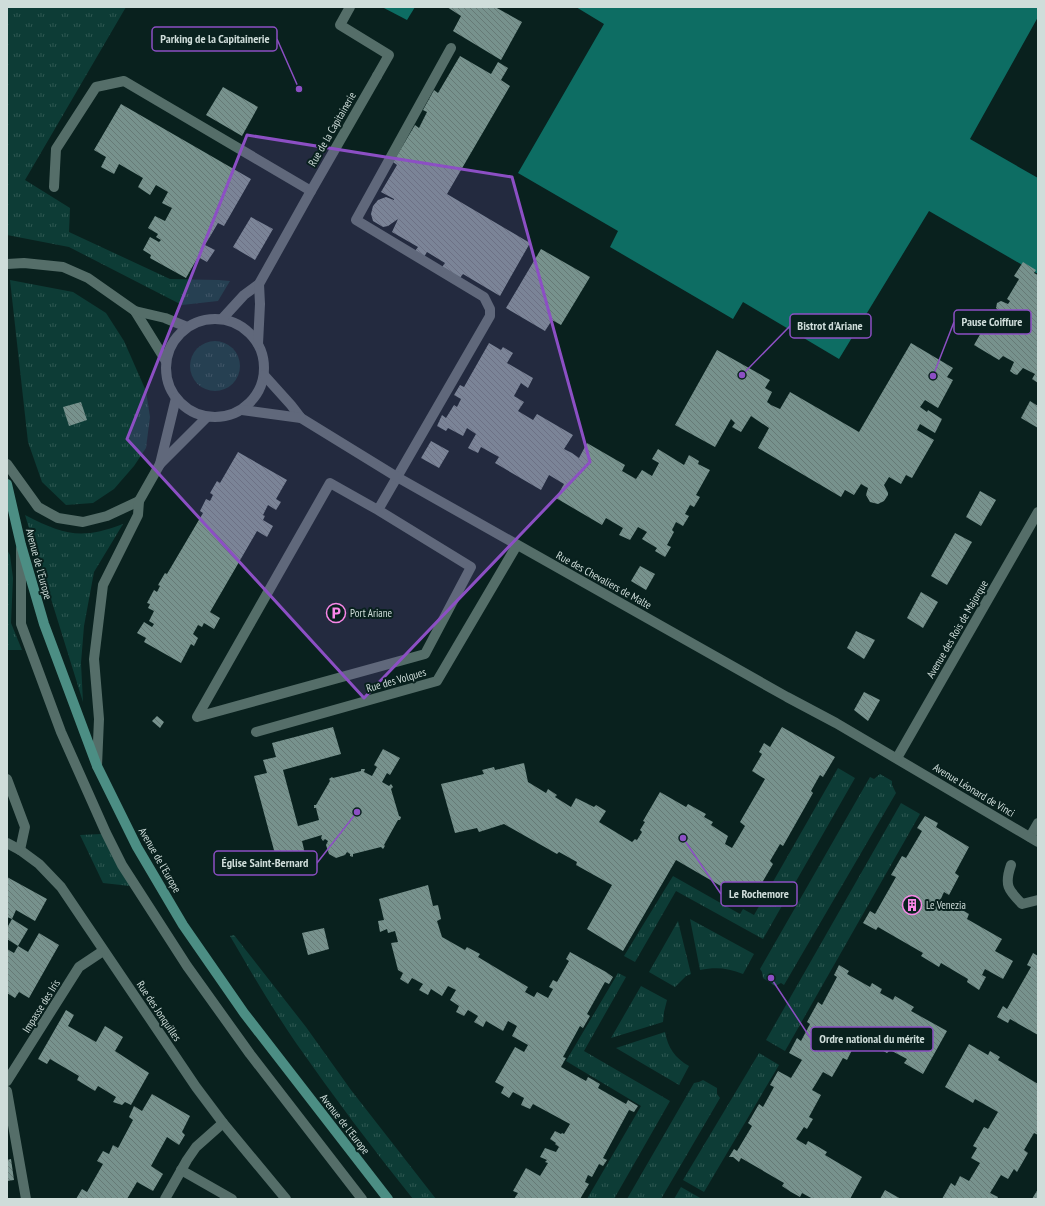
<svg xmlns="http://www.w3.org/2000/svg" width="1045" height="1206" font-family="'PT Sans Narrow',sans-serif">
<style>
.grass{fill:url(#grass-tufts)}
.water{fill:#0d6d63}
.building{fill:url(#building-back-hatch)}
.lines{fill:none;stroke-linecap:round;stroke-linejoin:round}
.lane{stroke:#556e69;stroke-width:10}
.street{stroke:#556e69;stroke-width:10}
.secondary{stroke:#4c8e84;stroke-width:10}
.marked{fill:#8c4fc4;fill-opacity:0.2;stroke:#8c4fc4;stroke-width:3;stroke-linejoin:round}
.labels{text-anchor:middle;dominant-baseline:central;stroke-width:4;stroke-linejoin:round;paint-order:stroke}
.street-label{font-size:11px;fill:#cfddda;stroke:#09211e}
.poi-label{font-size:11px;fill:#cfddda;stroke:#09211e;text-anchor:start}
.leader{fill:none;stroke:#8c4fc4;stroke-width:1.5}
.callout-dot{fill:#8c4fc4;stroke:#09211e;stroke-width:1.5}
.callout{fill:#09211e;stroke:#8c4fc4;stroke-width:1.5}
.callout-label{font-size:12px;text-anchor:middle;font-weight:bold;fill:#cfddda}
</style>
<defs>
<pattern id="grass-tufts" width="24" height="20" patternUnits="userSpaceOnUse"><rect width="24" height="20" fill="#0d3c36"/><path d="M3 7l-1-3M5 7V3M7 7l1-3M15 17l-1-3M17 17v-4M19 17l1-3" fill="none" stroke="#2f5852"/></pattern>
<pattern id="building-back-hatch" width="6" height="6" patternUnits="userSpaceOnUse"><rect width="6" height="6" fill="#77928d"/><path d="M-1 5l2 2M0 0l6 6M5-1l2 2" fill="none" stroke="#667a76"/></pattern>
</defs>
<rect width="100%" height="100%" fill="#09211e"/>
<g class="grass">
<path d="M7,7H126L25,180L70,208L69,232L170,279L219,280L230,281L218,301L182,305L69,247L7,235Z"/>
<path d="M10,280L73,292L106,313L124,341L146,391L150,417L146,448L134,466L114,489L93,503L66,505L42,482L28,442Z"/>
<circle cx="215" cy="366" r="25"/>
<path d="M25,515C64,535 81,540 123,524L94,572L84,626L81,663L83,702Z"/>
<path d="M7,550L10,555L13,578L11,623L22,650H7Z"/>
<path d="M838,768L855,778L763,939L676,891L635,962L624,956L673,876L740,914L743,909L754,915Z"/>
<path d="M880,774L892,781V785L896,793L784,985L781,983L775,986L763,978L762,972L760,969L870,777L874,779Z"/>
<path d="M901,803L920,814L785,1051L766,1040Z"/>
<path d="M101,834L130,886L103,883L80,835Z"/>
<path d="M690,919L754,954L743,974C728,968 716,967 700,970Z"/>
<path d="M678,921L691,974L686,976L675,987L649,972Z"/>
<path d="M234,935L306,1027L351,1090L436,1199H413C372,1148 333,1096 296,1043C272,1008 251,972 230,936Z"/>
<path d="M618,973L626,977L584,1051L670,1101L614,1199H587L641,1106L566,1061Z"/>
<path d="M641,986L667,1000L664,1012L663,1022L611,1038Z"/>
<path d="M665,1032C668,1048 675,1058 689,1066L679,1085L616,1048Z"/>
<path d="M759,1053L779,1065L704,1192L683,1180Z"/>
<path d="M703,1080L717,1088V1094L720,1098L661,1199H627L694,1083L699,1082Z"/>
<path d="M681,1187L702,1199H674Z"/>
</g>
<g class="water">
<path d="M382,7H415L407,20Z"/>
<path d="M576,7H1038V17L970,139L1038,178V274L929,211L839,359L743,302L733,319L610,247L618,231L518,173L604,24Z"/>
</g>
<g class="building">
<path d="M447,7H495L522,22L501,60L453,31L461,16Z"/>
<path d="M460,56L491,74L498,62L508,68L501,80L510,86L447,194L530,243L500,296L463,274L460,278L442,267L445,263L427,252L424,257L415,251L418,247L392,232L398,219L388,226L383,227L373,221L371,214L373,206L378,200L386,197L394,200V199L381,192L397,165L393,162L415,125L419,128L427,112L423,110L434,90L438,93Z"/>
<path d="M223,87L258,107L242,136L206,115Z"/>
<path d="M121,104L251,179L224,226L218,223L205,245L215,250L207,262L198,257L186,278L150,258L151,255L143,250L150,237L159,242L161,240L156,237L158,234L148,228L155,216L165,221L172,208L162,203L168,192L156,185L150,195L138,187L143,178L119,164L114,174L101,167L106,157L94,150Z"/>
<path d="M251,217L273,229L255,260L233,247Z"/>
<path d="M541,249L590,277L561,325L552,320L545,331L506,308Z"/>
<path d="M1023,262L1036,270L1034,273L1038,275V383L1032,379L1035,374L1023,368L1017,375L1014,374L1010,371L1014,362L1003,356L999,360L974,345L982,331L986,333L997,315L1001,317L1003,314L996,308L997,303L1001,301L1008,304L1010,301L1007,299L1019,279L1014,276Z"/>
<path d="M489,343L501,350L503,347L513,353L507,363L533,378L528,388L521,383L514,396L524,402L518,411L533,420L537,414L573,435L564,449L572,453L579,458L587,443L625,465L622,471L636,479L642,470L652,476L659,463L652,459L658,449L684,465L689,455L699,461L698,464L710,470L696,495L700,497L694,507L690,505L685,514L689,516L683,526L676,522L672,530L674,532L667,545L671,547L665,557L655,551L657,548L642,539L647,532L638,527L630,540L619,535L623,528L606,518L602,525L556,498L564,484L549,475L541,490L495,463L499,457L481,447L478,453L468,448L476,434L467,428L463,436L448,428L446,431L437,426L442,415L446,418L454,405L457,407L461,399L454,395L460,385L464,387Z"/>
<path d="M911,343L953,368L947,377L953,380L938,408L925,400L920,407L927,412L928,410L942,419L935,433L920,424L917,430L934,440L912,478L906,475L901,484L889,477L884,485L888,493V495L884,501L878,504L870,502L866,495L868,488L861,484L854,495L845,490L841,497L758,448L769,428L751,416L741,432L732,427L735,423L731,419L715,447L675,425L717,350L770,380L765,388L772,392L767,402L771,405L780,409L790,392L859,432Z"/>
<path d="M1030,401L1038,406V428L1021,418Z"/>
<path d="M81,402L87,420L69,426L63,407Z"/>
<path d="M431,441L449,451L439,468L421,458Z"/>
<path d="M238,452L287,480L276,499L281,502L276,510L268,505L263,515L265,516L263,520L273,526L267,537L257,531L210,612L220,618L214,629L204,623L202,627L198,625L193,634L198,638L194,646L191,644L181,663L144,642L146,638L137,633L144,622L152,627L154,624L149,621L154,611L148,608L150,604L147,603L154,590L157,592L160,586L158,585L165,573L167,574L203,513L200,511L206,499L210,501L213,495L210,493L217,481L220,483Z"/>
<path d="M980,491L996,500L981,526L966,517Z"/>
<path d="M955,533L972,542L947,585L931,576Z"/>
<path d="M640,566L655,574L646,590L631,581Z"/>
<path d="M921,592L938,602L923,628L907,618Z"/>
<path d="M856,631L875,640L864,659L847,648Z"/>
<path d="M864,692L880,700L868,721L854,710Z"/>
<path d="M157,716L164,722L160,728L152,721Z"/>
<path d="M333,727L341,754L283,770L298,826L319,820L316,808H314V805H316L330,781L329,779L332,777L333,778L361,771V769H365L364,772L372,776L377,767L374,765L383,749L400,758L390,775L387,773L382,782L389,786L391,784L393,787L391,789L399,816L401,817L400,820H398L384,845L385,846L383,849L381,847L353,854V857L350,856V854L347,852L345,855L336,858L329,854L326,845L328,841L325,839L323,841L321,838L322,835L302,841L306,858L278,865L254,776L267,773L263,760L276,757L272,743Z"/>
<path d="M782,727L835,757L823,777L820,775L811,791L813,793L783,846L780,844L770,861L773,864L750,903L676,860L623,951L587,929L612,885L576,865L577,862L559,852L557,854L504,824L479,832L477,828L455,833L441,784L484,774L482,770L494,767L495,770L524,763L528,782L546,793L548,789L557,795L555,797L571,807L576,798L594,807L596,805L606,811L599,822L632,842L635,839L637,840L642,832L640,830L645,822L643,821L660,792L686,807L688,804L706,814L704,817L713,822L711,825L728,836L725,844L732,848L745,826L740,822L765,779L752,771L762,754L759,752L764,743L770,747Z"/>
<path d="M925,816L938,823L936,827L969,847L955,873L959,876L949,895L944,892L939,903L949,908L952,904L969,914L967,919L1002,939L995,951L1013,961L1003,979L985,969L982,975L986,977L979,990L967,982L968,979L941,963L939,967L921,956L923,953L878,927L876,930L863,923L870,911L875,914L896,877L891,875L902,856L906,858L922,831L917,828Z"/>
<path d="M7,877L47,899L35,921L16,910L12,919L7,917Z"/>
<path d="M428,885L433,906L438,905L441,919L437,921L442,937L465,950L467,947L480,954L478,957L528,987L525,992L534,997L537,992L548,998L553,989L549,987L553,980L557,982L569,961L566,959L570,952L606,972L613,977L609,984L605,982L587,1014L590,1016L583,1028L580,1026L563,1057L566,1058L561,1067L586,1081L588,1077L600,1084L598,1088L626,1104L628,1100L638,1106L634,1112L629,1110L603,1158L607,1160L603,1166L599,1164L592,1177L588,1175L585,1182L589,1184L580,1199H514L518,1193L513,1191L526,1168L540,1176L548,1163L545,1162L547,1160L540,1157L545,1148L556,1152L559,1147L555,1144L556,1143L550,1139L555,1131L561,1134L562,1133L564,1134L570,1124L533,1104L530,1109L521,1105L524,1098L513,1092L509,1098L501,1093L504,1087L495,1082L515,1047L524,1052L528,1045L512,1036L517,1026L508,1021L503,1031L486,1021L483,1027L474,1022L478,1016L468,1010L464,1016L456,1012L459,1006L450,1000L456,990L448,986L442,996L431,989L428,995L419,990L423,984L412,978L408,984L400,979L403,973L398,970L391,943L398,942L395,931L388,933L387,929L380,932L378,921L384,920L379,899Z"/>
<path d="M12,919L28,929L18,946L7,939V928Z"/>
<path d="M324,928L329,949L308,955L302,933Z"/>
<path d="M39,933L59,945L29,998L19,992L15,998L7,993V949L14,953L18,946L28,952Z"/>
<path d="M1033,953L1038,956V1035L1010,1019L1008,1023L997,1017L1003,1006L1007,1009L1031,967L1027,965Z"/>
<path d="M839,965L849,971L847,974L870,987L872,983L882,989L880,993L893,1000L895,996L914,1007L911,1011L947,1031L923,1074L904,1063L907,1059L890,1050L887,1053L868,1043L871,1039L858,1031L848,1048L852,1050L847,1060L843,1058L832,1077L823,1072L812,1090L821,1095L809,1117L813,1119L807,1129L804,1127L796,1139L806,1145L808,1141L817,1146L827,1152L825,1155L862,1177L850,1199H813L802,1193L800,1197L791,1192L782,1186L784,1183L741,1158L739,1162L733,1157H729L734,1149L737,1151L752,1126L748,1123L759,1104L763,1107L774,1087L770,1085L778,1071L791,1078L802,1060L789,1053L797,1038L801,1041L810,1024L807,1022L818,1002L822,1005L837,977L834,975Z"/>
<path d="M66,1010L74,1015L68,1026L96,1042L105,1026L123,1037L115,1051L149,1073L131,1105L125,1102L122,1105L113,1102L116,1097L98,1086L95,1091L77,1080L79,1076L50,1059L47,1064L38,1059Z"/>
<path d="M969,1044L988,1055L990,1051L1000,1057L998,1060L1038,1084V1135L1034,1133L1024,1150L1028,1153L1017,1172L1014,1169L1008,1179L1001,1175L990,1193L998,1197L997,1199H942L951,1183L955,1186L960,1176L969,1181L980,1163L971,1158L977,1148L973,1146L984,1127L988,1129L998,1112L975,1099L973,1103L945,1087Z"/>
<path d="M152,1094L190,1116L182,1132L185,1135L179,1145L167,1137L151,1166L163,1174L153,1191L137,1182L127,1199H76L82,1189L87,1192L103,1164L97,1161L103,1151L109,1154L113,1145L118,1148L133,1120L129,1117L134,1106L142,1111Z"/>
<path d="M11,1159L14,1180L7,1181V1160Z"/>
<path d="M1038,1189V1199H1032Z"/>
<path d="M885,1190L901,1199H880Z"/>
</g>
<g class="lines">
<g class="lane">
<path d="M350,7L340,25L389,55L377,76"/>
<path d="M54,187L56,149L96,87L124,81L311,191"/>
<path d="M378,510L330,483L197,717L425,654L471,567L378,510L490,316V309L484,297L356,220L451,48"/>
<path d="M21,549V624L61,732L106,833L122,865L187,966L250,1054L362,1199"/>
<path d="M7,779L25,827L20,850"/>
<path d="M1030,837L1038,823"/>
<path d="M1011,865C1004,885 1008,890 1022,904L1038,900"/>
<path d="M7,1091L26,1199"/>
<path d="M181,1170L232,1199"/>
</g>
<g class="street">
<path d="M7,264L24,263L63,267L88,278L135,311L166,361"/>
<path d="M135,311L165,318L187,327"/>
<circle cx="215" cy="368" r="49"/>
<path d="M222,319L244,295L259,284L311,191L377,76"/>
<path d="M258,344L260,304L259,284"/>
<path d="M264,375L291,405L301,418L397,477L787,697L836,723L1038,842"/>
<path d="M242,410L301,418"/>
<path d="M7,464L38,507L58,518L83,522L107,516L139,501"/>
<path d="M160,464L176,398"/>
<path d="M256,732L437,681L517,545"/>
<path d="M897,758L1038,512"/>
<path d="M97,766L99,719L94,659L103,585L138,515L139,501L160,464L207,417"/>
<path d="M7,843L20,850L39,864L61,887L196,1087L223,1123L286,1199"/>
<path d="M7,1081L79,967L103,951"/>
<path d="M165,1199L187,1160L196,1147L223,1123"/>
</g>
<path class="secondary" d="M7,484L21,545L44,624L97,766L137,847L183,925L244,1013L388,1199"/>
</g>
<path class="marked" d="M247,135L512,177L590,462L364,698L127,439Z"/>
<defs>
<symbol id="parking-ring" viewBox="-11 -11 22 22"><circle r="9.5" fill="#09211e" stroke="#f987e8" stroke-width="1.5"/><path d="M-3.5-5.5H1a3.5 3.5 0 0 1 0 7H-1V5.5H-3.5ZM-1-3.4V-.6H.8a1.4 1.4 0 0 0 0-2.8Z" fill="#f987e8"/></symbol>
<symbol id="building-ring" viewBox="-11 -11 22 22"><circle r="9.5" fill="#09211e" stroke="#f987e8" stroke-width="1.5"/><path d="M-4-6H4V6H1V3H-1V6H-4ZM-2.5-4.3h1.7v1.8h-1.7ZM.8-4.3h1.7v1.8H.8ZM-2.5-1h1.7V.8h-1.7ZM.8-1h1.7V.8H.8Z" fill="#f987e8"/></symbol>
</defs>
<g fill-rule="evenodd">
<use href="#parking-ring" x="325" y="602" width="22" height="22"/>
<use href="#building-ring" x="901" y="894" width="22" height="22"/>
</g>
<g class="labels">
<g class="street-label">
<text transform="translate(332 129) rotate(-60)">Rue de la Capitainerie</text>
<text transform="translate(39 564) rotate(75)">Avenue de l'Europe</text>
<text transform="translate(604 580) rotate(29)">Rue des Chevaliers de Malte</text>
<text transform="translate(957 629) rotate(-60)">Avenue des Rois de Majorque</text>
<text transform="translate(396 680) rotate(-16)">Rue des Volques</text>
<text transform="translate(974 790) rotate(31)">Avenue Léonard de Vinci</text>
<text transform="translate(160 860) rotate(60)">Avenue de l'Europe</text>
<text transform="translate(41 1006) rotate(-58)">Impasse des Iris</text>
<text transform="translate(159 1011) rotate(56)">Rue des Jonquilles</text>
<text transform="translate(345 1124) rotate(52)">Avenue de l'Europe</text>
</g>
<g class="poi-label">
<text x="350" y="613">Port Ariane</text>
<text x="926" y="905">Le Venezia</text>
</g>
</g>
<path class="leader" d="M299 89L277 39M933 376L954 322M742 375L790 326M357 812L317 863M683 838L721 894M771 978L811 1039"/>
<g class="callout-dot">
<circle cx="299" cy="89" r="4"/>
<circle cx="933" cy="376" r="4"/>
<circle cx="742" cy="375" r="4"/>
<circle cx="357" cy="812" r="4"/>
<circle cx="683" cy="838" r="4"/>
<circle cx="771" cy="978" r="4"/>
</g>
<g class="callout">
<rect x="152" y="27" width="125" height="24" rx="4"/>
<rect x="954" y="310" width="77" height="24" rx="4"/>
<rect x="790" y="314" width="81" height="24" rx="4"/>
<rect x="214" y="851" width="103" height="24" rx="4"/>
<rect x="721" y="882" width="76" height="24" rx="4"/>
<rect x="811" y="1027" width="122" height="24" rx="4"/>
</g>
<g class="callout-label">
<text x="215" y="43">Parking de la Capitainerie</text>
<text x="992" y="326">Pause Coiffure</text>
<text x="830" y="330">Bistrot d'Ariane</text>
<text x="265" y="867">Église Saint-Bernard</text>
<text x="759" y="898">Le Rochemore</text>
<text x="872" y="1043">Ordre national du mérite</text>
</g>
<rect width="1045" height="1206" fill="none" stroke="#cfddda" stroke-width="16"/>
</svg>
